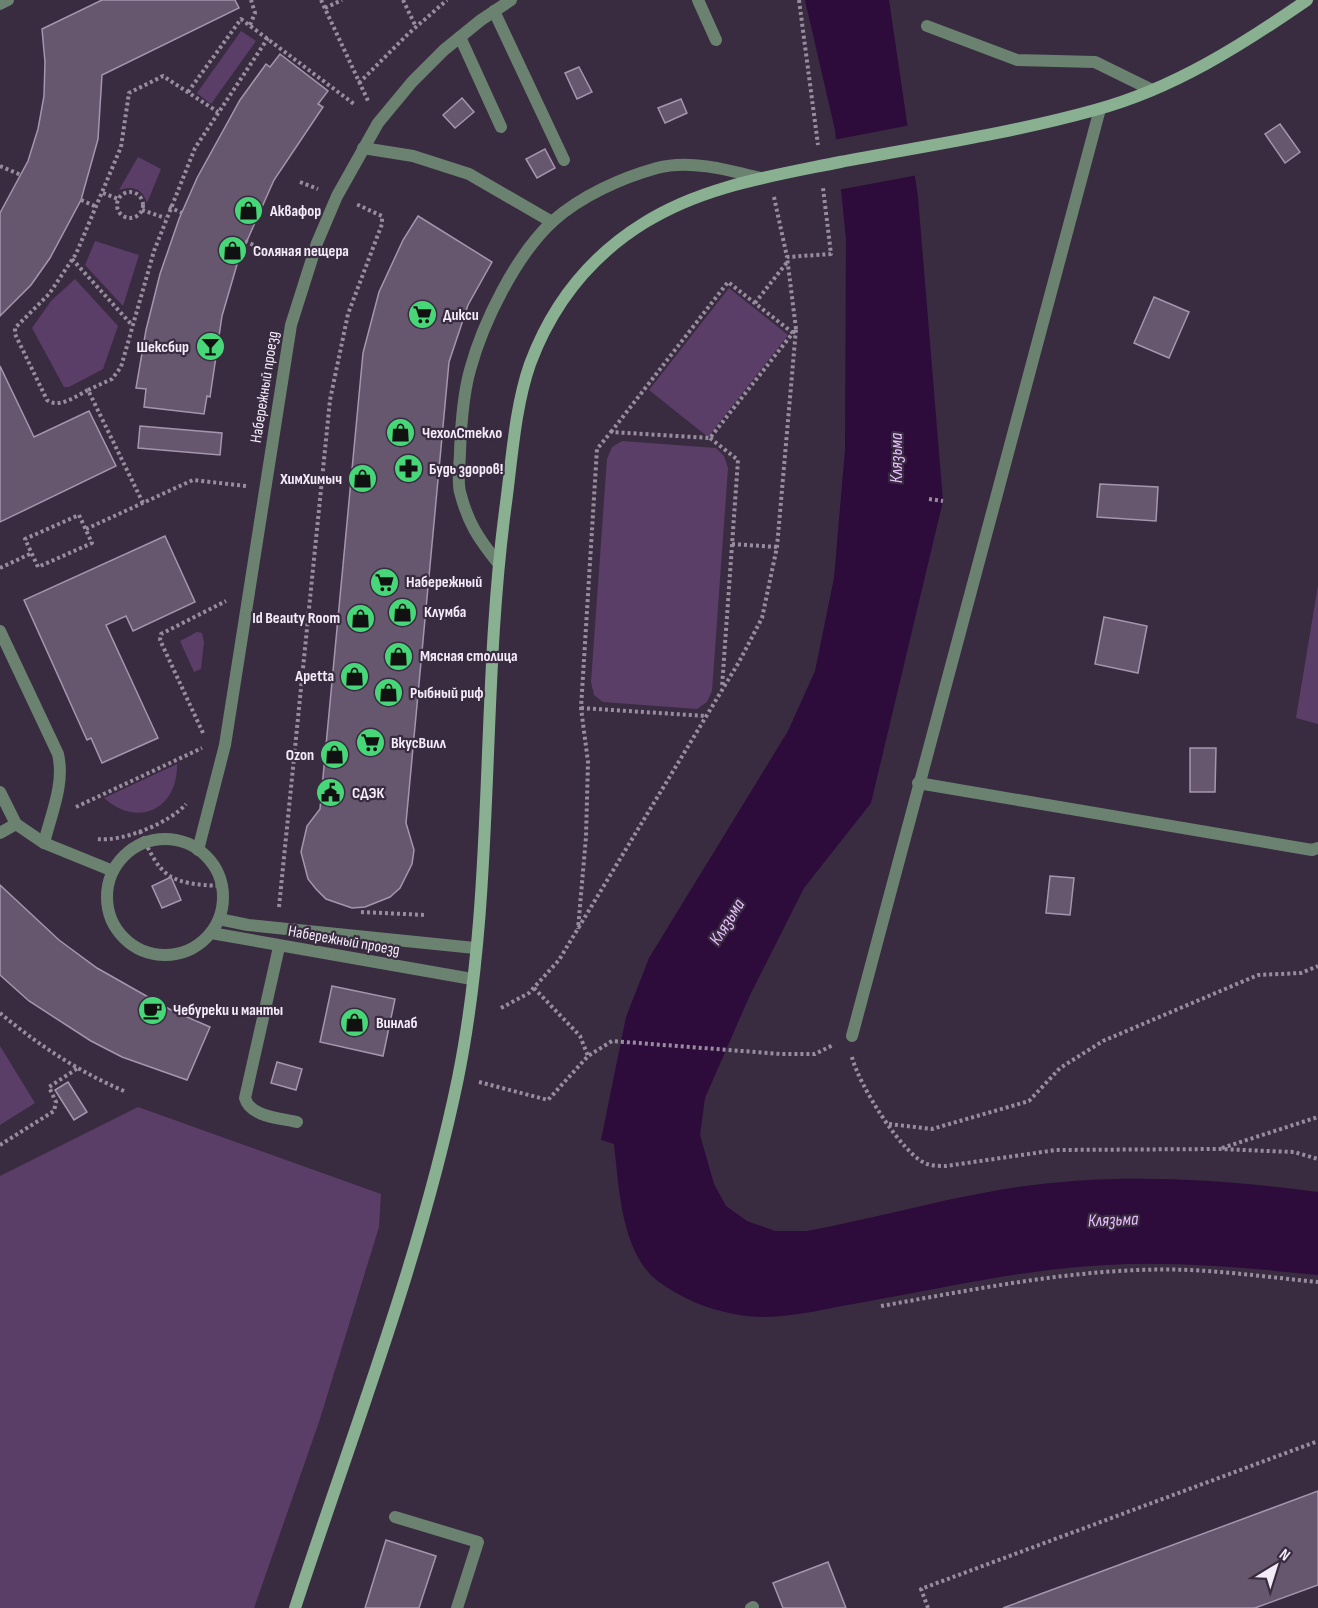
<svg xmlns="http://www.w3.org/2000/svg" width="1318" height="1608" font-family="'Sofia Sans Condensed',sans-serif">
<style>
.green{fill:#5a3e68}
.water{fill:#2d0b3b}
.pier{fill:#392b40}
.building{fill:#66576e;stroke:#a595ae;stroke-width:1.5}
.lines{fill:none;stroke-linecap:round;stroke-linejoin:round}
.path{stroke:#988d9e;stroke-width:4;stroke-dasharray:3 3;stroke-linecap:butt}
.lane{stroke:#6a826f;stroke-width:12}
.street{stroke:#6a826f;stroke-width:12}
.secondary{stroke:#88b091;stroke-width:12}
.labels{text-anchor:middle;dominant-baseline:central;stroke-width:4.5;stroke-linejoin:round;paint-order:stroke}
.poi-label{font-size:16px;font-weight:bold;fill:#f4ebf9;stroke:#392b40;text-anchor:start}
.street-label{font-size:16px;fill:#f4ebf9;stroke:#392b40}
.water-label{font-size:18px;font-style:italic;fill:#e8bffe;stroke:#392b40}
</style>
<rect width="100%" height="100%" fill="#392b40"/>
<g class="green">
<path d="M241,31L256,41L211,104L197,93Z"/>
<path d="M138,157L161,169L147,203C143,189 133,185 119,190Z"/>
<path d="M95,241L139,255L123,306L85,265Z"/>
<path d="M75,279L118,326L103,369L69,387H64L32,328L51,301Z"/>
<path d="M729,288L788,335L708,437L649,390Z"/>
<path d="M622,441L716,448L724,456L728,468L712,691L707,702L697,709L603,702L594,695L591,682L607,459L612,447Z"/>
<path d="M1318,585V724L1296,718Z"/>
<path d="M197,632L202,633L204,642L201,669L194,672L180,641Z"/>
<path d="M177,764C178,810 137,828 104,798Z"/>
<path d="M0,1046L35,1103L0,1125Z"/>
<path d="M138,1107L381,1194L379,1227L319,1422L254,1608H0V1176Z"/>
</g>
<path class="water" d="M805,0H889L918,197L943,501L871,803L804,888L750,995L705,1098L700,1135L714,1184L726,1206L747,1221L775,1231H807C871,1219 935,1201 999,1190C1104,1172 1213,1178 1318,1192V1275C1247,1268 1177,1261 1106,1265C1024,1269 944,1288 864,1302C822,1309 776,1323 734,1314C707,1309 681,1298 659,1282C621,1254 619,1187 614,1144L601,1140L626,1017L649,958L788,731L815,671L834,578L845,450L846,239L835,130Z"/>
<path class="pier" d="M911,125L918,175L838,190L833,140Z"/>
<g class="building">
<path d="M102,0H235L239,8L102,75L98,139L81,200L50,258L31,285L0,316V213L28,161L38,129L44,96L45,62L42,29Z"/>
<path d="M280,54L328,91L318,104L323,107L274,180L238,261L222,316L210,397L207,396L204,414L144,407L146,389L136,388L146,330L160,274L179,219L197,178L240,100L266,64L270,67Z"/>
<path d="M579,67L592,92L577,99L565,73Z"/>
<path d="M462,98L474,112L455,128L443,115Z"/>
<path d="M681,99L687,113L665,123L658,108Z"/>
<path d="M1280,124L1300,152L1285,163L1265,134Z"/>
<path d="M545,149L555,168L537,178L526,159Z"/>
<path d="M418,216L492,262L468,305L449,362L406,823L414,850L412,864L400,888L390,897L365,907L352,908L326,899L316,889L308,879L301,852L307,826L320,809L363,353L379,292L403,240Z"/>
<path d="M1154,297L1189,312L1169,358L1134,343Z"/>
<path d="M0,366L34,437L89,411L116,466L0,522Z"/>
<path d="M140,426L222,433L220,455L138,448Z"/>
<path d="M1100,484L1158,487L1156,521L1097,517Z"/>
<path d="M165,536L195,602L133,631L126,616L106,625L158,738L102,763L91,738L87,740L24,600Z"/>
<path d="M1104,617L1147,626L1138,673L1095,664Z"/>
<path d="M1190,748H1216L1215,792H1190Z"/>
<path d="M1050,876L1074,878L1070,915L1046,913Z"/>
<path d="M171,877L181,900L162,908L152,886Z"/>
<path d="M0,885L59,940L97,968L171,1010L210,1027L187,1080L122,1057L91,1041L29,1001L0,975Z"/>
<path d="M332,986L395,999L383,1056L320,1042Z"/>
<path d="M277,1062L302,1069L296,1090L271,1083Z"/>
<path d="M68,1082L87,1112L74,1120L55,1090Z"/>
<path d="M1318,1491V1585L1255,1608H1003Z"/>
<path d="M386,1540L436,1556L419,1608H365Z"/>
<path d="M828,1562L846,1608H783L773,1583Z"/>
</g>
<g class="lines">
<g class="path">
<path d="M321,0L369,103"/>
<path d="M403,0L416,27"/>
<path d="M799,0L818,145"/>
<path d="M325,8L342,0"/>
<path d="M250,25L255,13L251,0"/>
<path d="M359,83L408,34L447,0"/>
<path d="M188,92L241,19L354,104"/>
<path d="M0,166L21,175"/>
<path d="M300,182L318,189"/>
<circle cx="130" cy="205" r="13"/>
<path d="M103,193L118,199"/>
<path d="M774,197L787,257"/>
<path d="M81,200L97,207"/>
<path d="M169,207L182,213"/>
<path d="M142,210L165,218"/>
<path d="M245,241L266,251"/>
<path d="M72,259L131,324"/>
<path d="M755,303L788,261"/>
<path d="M796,329L787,257L831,254L823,188"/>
<path d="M88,390L112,379L121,367L154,251L195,148L268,38"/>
<path d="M611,432L728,282L793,333"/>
<path d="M710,438L738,460L722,687"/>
<path d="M929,499L943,501"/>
<path d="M143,503L88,390C76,396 59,409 47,400L15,334V328L49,294L76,254L121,147L129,93L163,76L218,112"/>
<path d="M79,515L92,543L38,567L25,539Z"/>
<path d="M86,529L193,480L246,486"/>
<path d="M732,544L777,547"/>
<path d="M0,568L32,553"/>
<path d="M581,708L706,716"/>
<path d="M203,733L160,640L161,634L226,601"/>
<path d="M76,807L202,748"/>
<path d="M140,831C161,878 169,884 222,886"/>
<path d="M98,839C122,842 170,823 186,804"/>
<path d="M279,907L330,400L348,314L382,224V216L356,204"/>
<path d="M361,912L426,915"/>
<path d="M534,988L580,1036L588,1056"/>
<path d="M501,1008L529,993L559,960L739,662L762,618L777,547L796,329L710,438L611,432L597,449L581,708L588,762L586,837L578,929"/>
<path d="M0,1013C37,1044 79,1072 124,1091"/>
<path d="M852,1057C858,1083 902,1155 927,1164C933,1166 940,1166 946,1166L1056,1150L1219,1149L1294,1152L1318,1159"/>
<path d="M479,1082L548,1100L588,1056L612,1041L781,1054H815L833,1045"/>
<path d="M889,1124L932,1129L1029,1101L1060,1068L1103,1041L1258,975L1301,973L1318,966"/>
<path d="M0,1145L54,1111L56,1102L49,1087L78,1068"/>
<path d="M1222,1148L1318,1117"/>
<path d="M881,1306C983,1288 1086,1266 1190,1270C1233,1272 1276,1278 1318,1282"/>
<path d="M928,1608L921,1589L1318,1441"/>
</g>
<g class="lane">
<path d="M698,0L716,40"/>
<path d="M494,11L564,160"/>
<path d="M927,26L1017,60L1095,62L1152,90"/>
<path d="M460,37L501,127"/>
<path d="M363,148L413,156L469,174L552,222"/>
<path d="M498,563C478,538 468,523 460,492C457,480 460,464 460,451C461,425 463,395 470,370C483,322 516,255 553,221C581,196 621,178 657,168C689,159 729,170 760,178"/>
<path d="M918,783L1312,850L1318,848"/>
<path d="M279,947L245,1098C250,1117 280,1118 297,1122"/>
<path d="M395,1517L478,1542L457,1608"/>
<path d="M751,1608L753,1607"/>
</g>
<g class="street">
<path d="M0,4L8,0"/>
<path d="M0,631L58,754C65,784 51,814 44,843"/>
<path d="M0,792L16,824L44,843L113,871"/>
<path d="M0,833L16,824"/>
<circle cx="165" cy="897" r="58"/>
<path d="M198,850L225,745L291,325L317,243L337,196L378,123L412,82L444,50L481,20L511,0"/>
<path d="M219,919L248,925L475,948"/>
<path d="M211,933L472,979"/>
<path d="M852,1036L1100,109"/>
</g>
<path class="secondary" d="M295,1608C352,1434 421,1257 458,1078C496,889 480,693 506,503C512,458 515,407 530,364C552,305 589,257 644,223C703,186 772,176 840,162C925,146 1012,133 1095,110C1173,89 1242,45 1307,0"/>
</g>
<defs>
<symbol id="shop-disc" viewBox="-11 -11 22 22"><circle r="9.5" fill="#47d779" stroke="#392b40"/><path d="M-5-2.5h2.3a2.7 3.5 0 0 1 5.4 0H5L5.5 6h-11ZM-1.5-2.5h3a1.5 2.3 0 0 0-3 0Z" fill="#111"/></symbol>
<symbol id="supermarket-disc" viewBox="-11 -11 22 22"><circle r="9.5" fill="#47d779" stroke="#392b40"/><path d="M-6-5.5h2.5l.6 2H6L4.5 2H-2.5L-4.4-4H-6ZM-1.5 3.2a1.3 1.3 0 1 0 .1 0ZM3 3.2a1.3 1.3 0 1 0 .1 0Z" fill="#111"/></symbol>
<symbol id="bar-disc" viewBox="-11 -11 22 22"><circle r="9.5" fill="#47d779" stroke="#392b40"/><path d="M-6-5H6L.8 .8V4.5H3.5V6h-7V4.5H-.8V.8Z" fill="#111"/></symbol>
<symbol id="pharmacy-disc" viewBox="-11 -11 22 22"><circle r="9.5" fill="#47d779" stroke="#392b40"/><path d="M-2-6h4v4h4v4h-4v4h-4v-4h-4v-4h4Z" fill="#111"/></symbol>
<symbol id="civic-disc" viewBox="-11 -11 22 22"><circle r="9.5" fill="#47d779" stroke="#392b40"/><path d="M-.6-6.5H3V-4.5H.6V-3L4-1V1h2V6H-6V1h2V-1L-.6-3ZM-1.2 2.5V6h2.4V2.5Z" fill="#111"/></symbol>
<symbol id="cafe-disc" viewBox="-11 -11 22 22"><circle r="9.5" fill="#47d779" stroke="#392b40"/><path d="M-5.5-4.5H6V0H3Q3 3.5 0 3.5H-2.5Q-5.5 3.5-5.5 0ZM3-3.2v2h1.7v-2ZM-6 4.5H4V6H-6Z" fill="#111"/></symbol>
</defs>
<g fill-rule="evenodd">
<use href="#shop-disc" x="232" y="194" width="33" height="33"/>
<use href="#shop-disc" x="216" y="234" width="33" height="33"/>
<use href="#supermarket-disc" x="406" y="298" width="33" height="33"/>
<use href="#bar-disc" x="194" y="330" width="33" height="33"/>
<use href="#shop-disc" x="384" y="416" width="33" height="33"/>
<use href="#pharmacy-disc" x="392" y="452" width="33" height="33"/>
<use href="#shop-disc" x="346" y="462" width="33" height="33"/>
<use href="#supermarket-disc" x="368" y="566" width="33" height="33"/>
<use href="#shop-disc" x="386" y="596" width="33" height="33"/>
<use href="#shop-disc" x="344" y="602" width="33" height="33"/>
<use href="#shop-disc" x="382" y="640" width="33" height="33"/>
<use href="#shop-disc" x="338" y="660" width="33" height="33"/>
<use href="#shop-disc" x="372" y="676" width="33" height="33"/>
<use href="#supermarket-disc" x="354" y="726" width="33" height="33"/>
<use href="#shop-disc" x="318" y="738" width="33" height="33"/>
<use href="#civic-disc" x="314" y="776" width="33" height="33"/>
<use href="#cafe-disc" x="136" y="994" width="33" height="33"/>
<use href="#shop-disc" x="338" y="1006" width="33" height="33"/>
</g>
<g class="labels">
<g class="poi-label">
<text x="270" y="211">Аквафор</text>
<text x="253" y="251">Соляная пещера</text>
<text x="443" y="315">Дикси</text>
<text x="189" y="347" text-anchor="end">Шексбир</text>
<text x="422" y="433">ЧехолСтекло</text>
<text x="429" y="469">Будь здоров!</text>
<text x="342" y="479" text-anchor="end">ХимХимыч</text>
<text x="406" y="582">Набережный</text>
<text x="424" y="612">Клумба</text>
<text x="340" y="618" text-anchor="end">Id Beauty Room</text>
<text x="420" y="656">Мясная столица</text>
<text x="334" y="676" text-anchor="end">Apetta</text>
<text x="410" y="693">Рыбный риф</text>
<text x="391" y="743">ВкусВилл</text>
<text x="314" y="755" text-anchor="end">Ozon</text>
<text x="352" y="793">СДЭК</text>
<text x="173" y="1010">Чебуреки и манты</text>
<text x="376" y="1023">Винлаб</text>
</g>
<g class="street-label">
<text transform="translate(265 387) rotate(-81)">Набережный проезд</text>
<text transform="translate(344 941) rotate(10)">Набережный проезд</text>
</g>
<g class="water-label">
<text transform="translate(896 458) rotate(-90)">Клязьма</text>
<text transform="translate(727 922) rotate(-58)">Клязьма</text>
<text transform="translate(1113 1220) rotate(-2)">Клязьма</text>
</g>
</g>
<g transform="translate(1276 1566) rotate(38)" stroke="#392b40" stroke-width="4.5" paint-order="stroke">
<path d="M0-4.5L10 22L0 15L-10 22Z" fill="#f4ebf9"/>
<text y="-9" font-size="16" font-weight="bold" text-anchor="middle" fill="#f4ebf9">N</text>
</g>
</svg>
